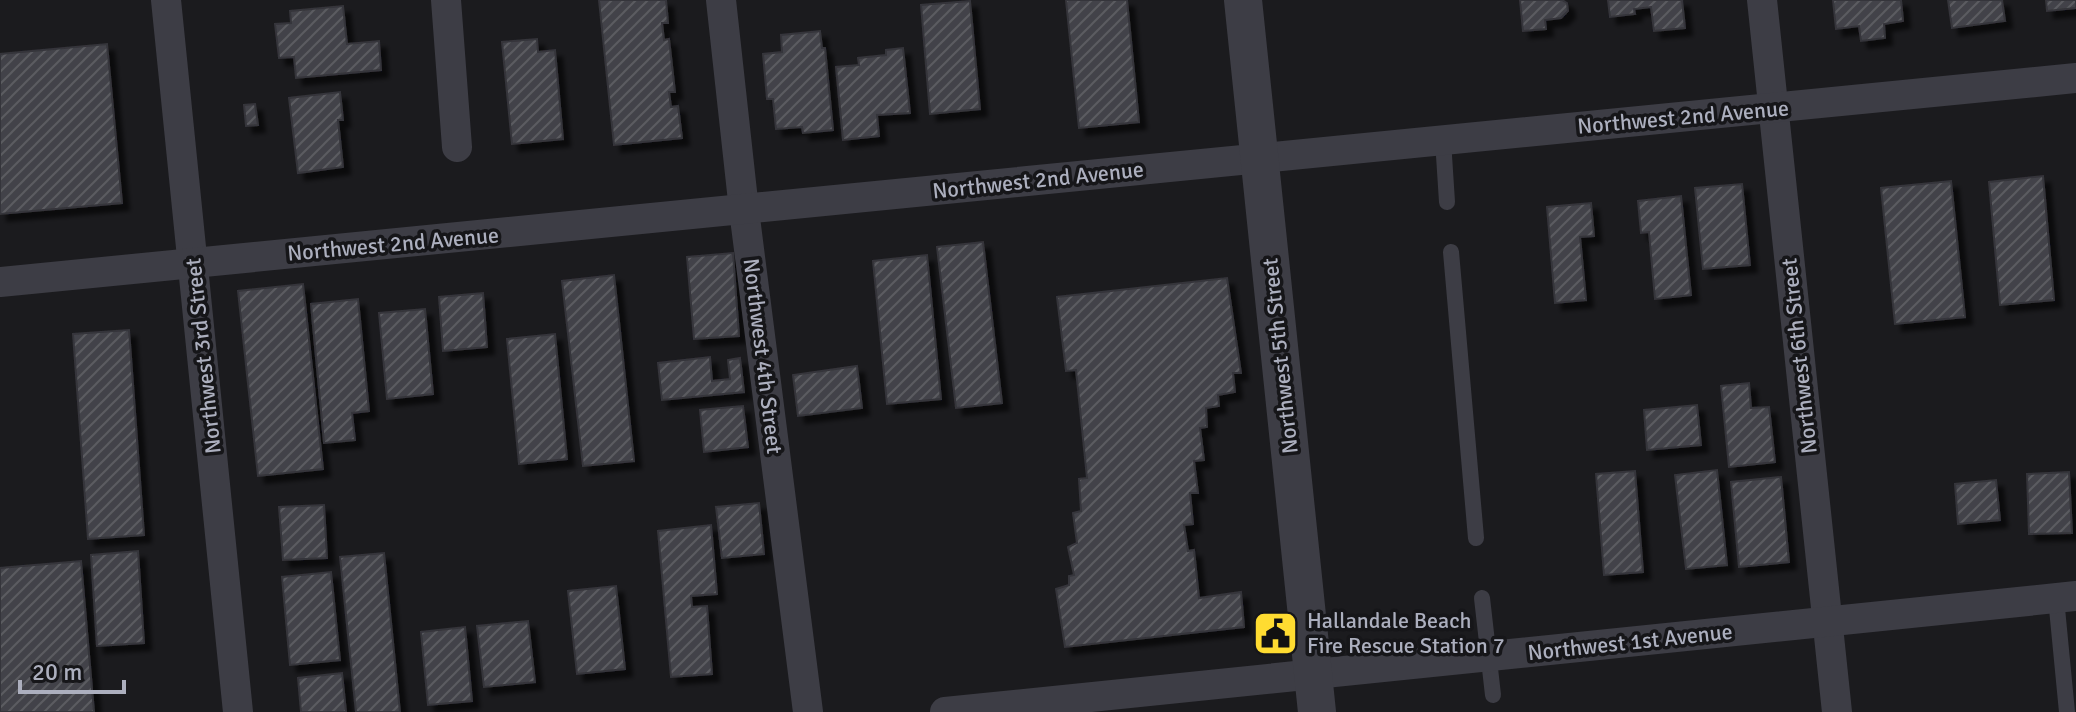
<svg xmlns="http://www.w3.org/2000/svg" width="2076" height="712" font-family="Signika,sans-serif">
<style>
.building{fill:url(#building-hatch);stroke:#35343a;stroke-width:2;filter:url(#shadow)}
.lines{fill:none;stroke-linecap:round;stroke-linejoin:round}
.service{stroke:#3d3d45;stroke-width:16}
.minor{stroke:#3d3d45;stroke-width:30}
.tertiary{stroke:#3d3d45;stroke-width:38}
.labels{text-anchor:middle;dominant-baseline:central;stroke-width:7;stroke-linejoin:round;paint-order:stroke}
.street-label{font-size:22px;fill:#acafbe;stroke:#161619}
.poi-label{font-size:22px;fill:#acafbe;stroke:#161619;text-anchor:start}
</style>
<defs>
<pattern id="building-hatch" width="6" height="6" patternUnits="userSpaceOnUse" patternTransform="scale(2)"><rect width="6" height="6" fill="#424348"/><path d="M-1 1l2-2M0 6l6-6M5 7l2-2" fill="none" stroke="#5b5c61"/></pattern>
<filter id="shadow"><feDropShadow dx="7" dy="7" stdDeviation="2" flood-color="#0009"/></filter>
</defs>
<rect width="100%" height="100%" fill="#1b1b1e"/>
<g class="building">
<path d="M599,0H666L668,23H662L664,40L669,39L675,92H669L671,107L678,106L682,138L614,145Z"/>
<path d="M1066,0H1127L1139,122L1079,128Z"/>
<path d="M1520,0H1562L1567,3L1568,11L1561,18L1545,20L1546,29L1523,31Z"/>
<path d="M1608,0H1682L1685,28L1654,31L1651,7L1634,9L1635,14L1610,17Z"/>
<path d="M1833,0H1901L1903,21L1884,24L1885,38L1861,41L1859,26L1836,29Z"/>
<path d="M1948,0H2002L2005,21L1952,28Z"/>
<path d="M2046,0H2076V8L2047,11Z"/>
<path d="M970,1L980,109L930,114L921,5Z"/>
<path d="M343,6L347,44L379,41L381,70L296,78L294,57L279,58L275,24L291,23L290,11Z"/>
<path d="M820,31L822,48H825L833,130L803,133L802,127L776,129L773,99H767L763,54L782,52L781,35Z"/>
<path d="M537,39L538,52L555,50L563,139L512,144L502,42Z"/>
<path d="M107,44L122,203L0,214V54Z"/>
<path d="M903,48L910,113L877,115L879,136L843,140L836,67L859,65L858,58L886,55V50Z"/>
<path d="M340,92L343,120H338L343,167L298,173L289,98Z"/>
<path d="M255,104L258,125L246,126L244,105Z"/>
<path d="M2043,176L2054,300L2000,305L1989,182Z"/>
<path d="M1951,181L1965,317L1895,324L1881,188Z"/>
<path d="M1742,184L1750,265L1703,269L1695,188Z"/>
<path d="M1681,196L1691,295L1655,299L1649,232L1641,233L1638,201Z"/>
<path d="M1591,203L1594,236L1580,237L1586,300L1555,303L1547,207Z"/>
<path d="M983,242L1002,403L956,408L937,247Z"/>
<path d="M733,253L739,336L694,339L687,257Z"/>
<path d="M927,255L941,399L887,404L873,261Z"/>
<path d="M614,275L634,461L583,466L562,281Z"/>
<path d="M1227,278L1241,373H1233L1235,392L1218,395L1219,406L1206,408L1207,427L1200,428L1204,460L1194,461L1198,493H1190L1193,524L1184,525L1188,551L1194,550L1199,598L1241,592L1244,627L1065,647L1056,589L1069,585V576L1074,575L1068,547L1077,543L1073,513L1081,511L1079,479L1087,478L1076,370L1066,371L1057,297Z"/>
<path d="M303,284L323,469L258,476L238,291Z"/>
<path d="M483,293L487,347L443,351L439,297Z"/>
<path d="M358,299L369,411L352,413L355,440L324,443L311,304Z"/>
<path d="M425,309L433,394L387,399L379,313Z"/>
<path d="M129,330L144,535L88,539L73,334Z"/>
<path d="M555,334L567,459L519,464L507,339Z"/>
<path d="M710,357L712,381L730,379L728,360L740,358L744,392L662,400L658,363Z"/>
<path d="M857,366L862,408L798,416L793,375Z"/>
<path d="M1749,383L1751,408L1769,407L1775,462L1729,467L1721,386Z"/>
<path d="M1697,405L1701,445L1647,450L1644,410Z"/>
<path d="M743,406L748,447L704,452L700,410Z"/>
<path d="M1717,470L1727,565L1686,569L1675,475Z"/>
<path d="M1635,471L1643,572L1604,575L1596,474Z"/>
<path d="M2069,472L2072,533L2029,534L2027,474Z"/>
<path d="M1781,477L1789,562L1739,567L1731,482Z"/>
<path d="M1996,480L2000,520L1958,524L1955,484Z"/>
<path d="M759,503L764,554L722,558L716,507Z"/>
<path d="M324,505L327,558L283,560L279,507Z"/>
<path d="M711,525L717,594L691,596L692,607L707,606L712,674L671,677L658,531Z"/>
<path d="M138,551L144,643L97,646L91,555Z"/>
<path d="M384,553L400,712H356L340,557Z"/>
<path d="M81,561L94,712H0V568Z"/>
<path d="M331,572L340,660L290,665L282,577Z"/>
<path d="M616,586L625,669L577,674L568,591Z"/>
<path d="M528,621L535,682L484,687L477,626Z"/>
<path d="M465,627L472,701L428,705L421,632Z"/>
<path d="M342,673L346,712H301L298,678Z"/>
</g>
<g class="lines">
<g class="service">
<path d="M1443,140L1447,202"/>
<path d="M1451,252L1476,538"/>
<path d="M1482,598L1493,695"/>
<path d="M2056,598L2067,712"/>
</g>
<g class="minor">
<path d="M166,0L238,712"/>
<path d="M446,0L457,147"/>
<path d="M721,0L744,210L808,712"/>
<path d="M1762,0L1837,712"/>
<path d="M0,282L2076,78"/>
<path d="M945,712L2076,596"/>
</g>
<path class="tertiary" d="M1243,0L1317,712"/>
</g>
<defs>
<symbol id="civic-square" viewBox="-11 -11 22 22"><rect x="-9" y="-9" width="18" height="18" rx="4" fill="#ffdc31" stroke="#161619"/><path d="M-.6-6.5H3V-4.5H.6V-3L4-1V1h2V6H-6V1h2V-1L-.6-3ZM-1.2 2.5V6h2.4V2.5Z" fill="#111"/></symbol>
</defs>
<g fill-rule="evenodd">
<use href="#civic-square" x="1250" y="608" width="51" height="51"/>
</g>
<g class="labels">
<g class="street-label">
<text transform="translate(1683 117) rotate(-5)">Northwest 2nd Avenue</text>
<text transform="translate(1038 180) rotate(-6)">Northwest 2nd Avenue</text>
<text transform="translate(393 244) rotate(-5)">Northwest 2nd Avenue</text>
<text transform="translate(203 356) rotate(-96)">Northwest 3rd Street</text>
<text transform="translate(763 356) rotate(83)">Northwest 4th Street</text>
<text transform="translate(1280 356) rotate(-96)">Northwest 5th Street</text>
<text transform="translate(1799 356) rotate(-96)">Northwest 6th Street</text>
<text transform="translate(1630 642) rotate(-6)">Northwest 1st Avenue</text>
</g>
<g class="poi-label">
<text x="1307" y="620">Hallandale Beach<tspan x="1307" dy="25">Fire Rescue Station 7</tspan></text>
</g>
</g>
<path d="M20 680v12h104v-12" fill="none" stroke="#acafbe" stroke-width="4"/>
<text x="32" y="680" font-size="24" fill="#acafbe" stroke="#161619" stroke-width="6" paint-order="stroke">20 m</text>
</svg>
